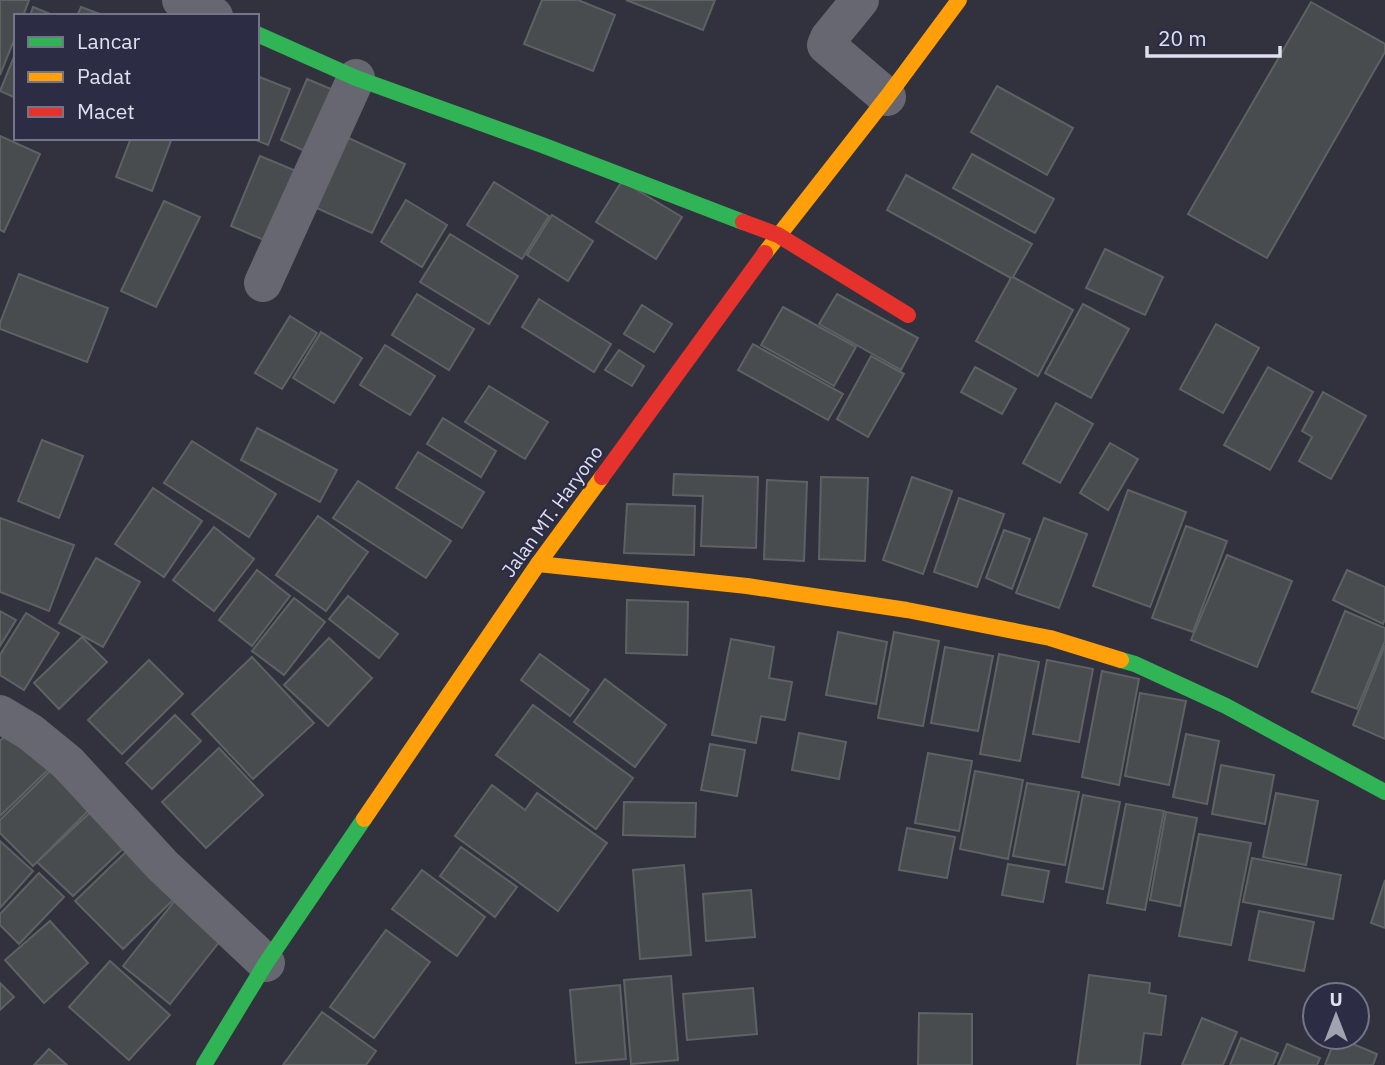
<svg xmlns="http://www.w3.org/2000/svg" width="1385" height="1065" font-family="'IBM Plex Sans',sans-serif">
<style>
.building{fill:#484c4f;stroke:#5d6263;stroke-width:2}
.lines{fill:none;stroke-linecap:round;stroke-linejoin:round}
.street{stroke:#676771;stroke-width:38}
.fast{stroke:#30b455;stroke-width:16}
.slow{stroke:#ff9f0a;stroke-width:16}
.jam{stroke:#e5322d;stroke-width:16}
.labels{text-anchor:middle;dominant-baseline:central;stroke-width:5;stroke-linejoin:round;paint-order:stroke}
.street-label{font-size:19px;fill:#dee0ef;stroke:#2c2d44}
</style>
<rect width="100%" height="100%" fill="#32323e"/>
<g class="building">
<path d="M0,0H29L23,16H16V35L0,75Z"/>
<path d="M542,0H578L615,15L593,71L524,44Z"/>
<path d="M626,0H715L703,30Z"/>
<path d="M1311,2L1385,44V52L1267,258L1188,214Z"/>
<path d="M33,7L55,16H30Z"/>
<path d="M81,7L105,16H77Z"/>
<path d="M16,52V98L0,91Z"/>
<path d="M257,76L290,89L268,145L251,138H257Z"/>
<path d="M307,79L336,91L309,153L281,140Z"/>
<path d="M997,86L1073,128L1047,175L971,132Z"/>
<path d="M342,135L405,164L372,233L310,205Z"/>
<path d="M0,136L40,154L4,232L0,230Z"/>
<path d="M131,138H172L152,191L116,177Z"/>
<path d="M972,154L1054,199L1035,233L953,188Z"/>
<path d="M260,156L301,173L271,243L231,226Z"/>
<path d="M906,175L1032,244L1013,277L1073,310L1038,376L976,341L1011,278L887,210Z"/>
<path d="M622,181L682,217L656,259L596,222Z"/>
<path d="M494,182L549,216L522,259L467,225Z"/>
<path d="M406,200L447,225L422,267L381,242Z"/>
<path d="M164,201L200,217L156,307L121,291Z"/>
<path d="M552,215L593,241L568,281L527,255Z"/>
<path d="M450,234L518,276L489,324L420,282Z"/>
<path d="M1105,249L1163,277L1145,315L1086,288Z"/>
<path d="M19,274L108,308L87,362L0,329V323Z"/>
<path d="M417,294L474,329L449,370L392,335Z"/>
<path d="M837,294L918,338L901,370L819,324Z"/>
<path d="M539,299L611,344L594,372L522,327Z"/>
<path d="M1083,304L1129,329L1091,398L1045,373Z"/>
<path d="M642,305L672,324L654,352L624,334Z"/>
<path d="M783,307L856,347L834,386L761,345Z"/>
<path d="M290,316L317,333L282,389L255,373Z"/>
<path d="M1216,324L1259,348L1223,413L1180,389Z"/>
<path d="M321,332L362,358L334,403L293,378Z"/>
<path d="M753,344L843,394L828,420L738,370Z"/>
<path d="M385,345L435,376L410,415L360,385Z"/>
<path d="M619,350L644,366L632,386L605,370Z"/>
<path d="M871,356L904,374L868,437L837,419Z"/>
<path d="M975,367L1016,389L1002,414L961,392Z"/>
<path d="M1268,367L1313,392L1270,470L1224,445Z"/>
<path d="M489,386L548,422L525,459L465,422Z"/>
<path d="M1323,392L1366,416L1331,479L1299,461L1312,437L1302,431Z"/>
<path d="M1056,403L1093,424L1060,483L1023,463Z"/>
<path d="M443,418L496,451L481,477L427,444Z"/>
<path d="M257,428L337,470L320,502L241,460Z"/>
<path d="M42,440L83,456L59,518L18,501Z"/>
<path d="M192,441L276,494L249,537L164,483Z"/>
<path d="M1110,443L1138,459L1108,510L1080,493Z"/>
<path d="M418,452L484,492L462,528L396,488Z"/>
<path d="M674,474L758,477L756,548L701,546L703,496L673,495Z"/>
<path d="M821,477L868,478L865,561L819,559Z"/>
<path d="M912,477L952,491L923,574L883,560Z"/>
<path d="M767,480L807,482L804,561L764,559Z"/>
<path d="M358,481L451,541L426,578L333,518Z"/>
<path d="M153,488L202,521L164,577L115,544Z"/>
<path d="M1128,490L1186,512L1150,607L1093,586Z"/>
<path d="M959,498L1004,514L977,587L934,572Z"/>
<path d="M627,504L695,506L694,555L624,553Z"/>
<path d="M318,516L368,552L326,611L276,575Z"/>
<path d="M0,518L74,545L49,611L0,592Z"/>
<path d="M1044,518L1087,534L1059,608L1016,593Z"/>
<path d="M1186,526L1227,541L1193,632L1152,618Z"/>
<path d="M214,527L254,559L214,611L173,580Z"/>
<path d="M1004,530L1030,539L1012,589L986,578Z"/>
<path d="M1227,555L1292,581L1257,667L1191,640Z"/>
<path d="M96,558L140,582L103,647L59,623Z"/>
<path d="M257,570L290,596L252,646L219,620Z"/>
<path d="M1347,570L1385,587V619L1383,624L1333,600Z"/>
<path d="M348,596L398,634L379,658L329,619Z"/>
<path d="M294,598L325,622L284,675L252,651Z"/>
<path d="M627,600L688,602L687,655L626,653Z"/>
<path d="M0,611L16,620L0,646Z"/>
<path d="M1345,611L1385,628V641L1357,709L1312,692Z"/>
<path d="M26,613L59,633L24,690L0,675V655Z"/>
<path d="M838,632L887,642L876,704L826,695Z"/>
<path d="M894,632L939,641L923,726L878,718Z"/>
<path d="M82,637L107,662L59,709L34,683Z"/>
<path d="M329,638L372,678L328,726L284,685Z"/>
<path d="M731,639L774,647L769,678L792,682L785,720L761,716L756,743L712,735Z"/>
<path d="M1385,645V739L1353,725Z"/>
<path d="M945,647L993,656L978,731L931,723Z"/>
<path d="M540,654L589,690L570,716L521,680Z"/>
<path d="M999,654L1039,662L1020,761L980,754Z"/>
<path d="M252,657L314,723L253,779L192,714Z"/>
<path d="M149,660L183,694L122,754L88,720Z"/>
<path d="M1047,660L1093,669L1079,742L1033,734Z"/>
<path d="M1102,671L1139,679L1119,785L1082,777Z"/>
<path d="M605,679L666,725L635,767L574,722Z"/>
<path d="M1140,693L1186,701L1169,785L1125,776Z"/>
<path d="M533,705L633,778L596,829L496,755Z"/>
<path d="M175,715L201,741L152,789L126,763Z"/>
<path d="M14,727L52,766L0,816V741Z"/>
<path d="M799,733L846,742L839,779L792,770Z"/>
<path d="M1186,734L1219,741L1207,804L1173,797Z"/>
<path d="M710,744L745,750L737,796L701,790Z"/>
<path d="M219,748L263,795L206,848L162,802Z"/>
<path d="M928,753L972,761L959,831L915,823Z"/>
<path d="M1221,765L1274,775L1265,824L1212,814Z"/>
<path d="M50,771L89,810L33,866L0,833V820Z"/>
<path d="M975,771L1023,780L1008,859L960,849Z"/>
<path d="M1027,783L1079,792L1065,865L1013,856Z"/>
<path d="M492,785L525,810L537,793L607,843L558,911L455,836Z"/>
<path d="M1276,793L1318,801L1306,865L1263,857Z"/>
<path d="M1083,795L1120,802L1103,889L1066,882Z"/>
<path d="M624,802L696,803L695,837L623,835Z"/>
<path d="M1126,804L1164,811L1145,910L1107,903Z"/>
<path d="M95,808L129,843L73,896L37,862Z"/>
<path d="M1166,812L1197,818L1180,906L1150,900Z"/>
<path d="M907,828L955,837L947,878L899,870Z"/>
<path d="M1199,834L1251,843L1231,945L1179,936Z"/>
<path d="M0,841L33,871L0,908Z"/>
<path d="M461,847L517,887L495,917L440,876Z"/>
<path d="M130,848L177,896L123,949L75,901Z"/>
<path d="M1252,858L1341,875L1333,919L1243,902Z"/>
<path d="M1008,864L1049,871L1043,902L1002,895Z"/>
<path d="M684,865L691,955L640,959L633,870Z"/>
<path d="M422,870L485,917L457,956L392,909Z"/>
<path d="M39,873L64,897L19,944L0,925V914Z"/>
<path d="M1385,880V928L1371,923Z"/>
<path d="M751,890L755,937L706,941L703,894Z"/>
<path d="M181,893L228,931L170,1004L123,966Z"/>
<path d="M1259,911L1314,922L1304,971L1249,960Z"/>
<path d="M50,921L88,963L44,1003L5,960Z"/>
<path d="M386,930L430,962L374,1038L330,1007Z"/>
<path d="M110,961L170,1015L129,1060L69,1007Z"/>
<path d="M1089,975L1150,983L1149,993L1166,996L1161,1035L1144,1033L1140,1065H1077Z"/>
<path d="M671,976L678,1060L631,1064L624,980Z"/>
<path d="M0,983L14,997L0,1010Z"/>
<path d="M620,985L626,1059L576,1063L570,990Z"/>
<path d="M753,988L757,1034L687,1040L683,994Z"/>
<path d="M322,1012L376,1051L366,1065H283Z"/>
<path d="M919,1013L972,1014V1065H918Z"/>
<path d="M1202,1018L1237,1032L1223,1065H1182Z"/>
<path d="M1336,1037L1377,1054L1373,1065H1325Z"/>
<path d="M1241,1038L1278,1053L1273,1065H1230Z"/>
<path d="M1287,1044L1320,1058L1317,1065H1278Z"/>
<path d="M49,1049L67,1065H34Z"/>
</g>
<g class="lines">
<g class="street">
<path d="M181,0L214,16"/>
<path d="M860,0L829,38L826,45L887,97"/>
<path d="M263,283L356,78"/>
<path d="M0,714L30,732L68,763L162,865L266,963"/>
</g>
<g class="fast">
<path d="M257,34L356,78L542,145L743,222"/>
<path d="M1121,660L1135,664L1226,706L1385,792"/>
<path d="M204,1065L266,963L364,819"/>
</g>
<g class="slow">
<path d="M765,253L887,97L959,0"/>
<path d="M538,564L747,586L907,610L1050,638L1121,660"/>
<path d="M364,819L538,564L602,477"/>
</g>
<g class="jam">
<path d="M743,222L778,235L908,315"/>
<path d="M602,477L765,253"/>
</g>
</g>
<g class="labels">
<g class="street-label">
<text transform="translate(552 511) rotate(-54)">Jalan MT. Haryono</text>
</g>
</g>
<rect x="14" y="14" width="245" height="126" fill="#2c2d44" stroke="#737588" stroke-width="2"/>
<rect x="28" y="37" width="35" height="10" fill="#30b455" stroke="#737588" stroke-width="2"/>
<text x="77" y="49" font-size="21" fill="#dee0ef">Lancar</text>
<rect x="28" y="72" width="35" height="10" fill="#ff9f0a" stroke="#737588" stroke-width="2"/>
<text x="77" y="84" font-size="21" fill="#dee0ef">Padat</text>
<rect x="28" y="107" width="35" height="10" fill="#e5322d" stroke="#737588" stroke-width="2"/>
<text x="77" y="119" font-size="21" fill="#dee0ef">Macet</text>
<g transform="translate(1336 1016)"><circle r="33" fill="#2c2d44" stroke="#737588" stroke-width="2"/>
<path d="M0-5L12 26L0 18L-12 26Z" fill="#a2a3b1"/>
<text y="-10" font-size="19" font-weight="bold" text-anchor="middle" fill="#dee0ef">U</text>
</g>
<path d="M1147 46v10h133v-10" fill="none" stroke="#dee0ef" stroke-width="3.5"/>
<text x="1158" y="46" font-size="21" fill="#dee0ef" stroke="#2c2d44" stroke-width="5" paint-order="stroke">20 m</text>
</svg>
